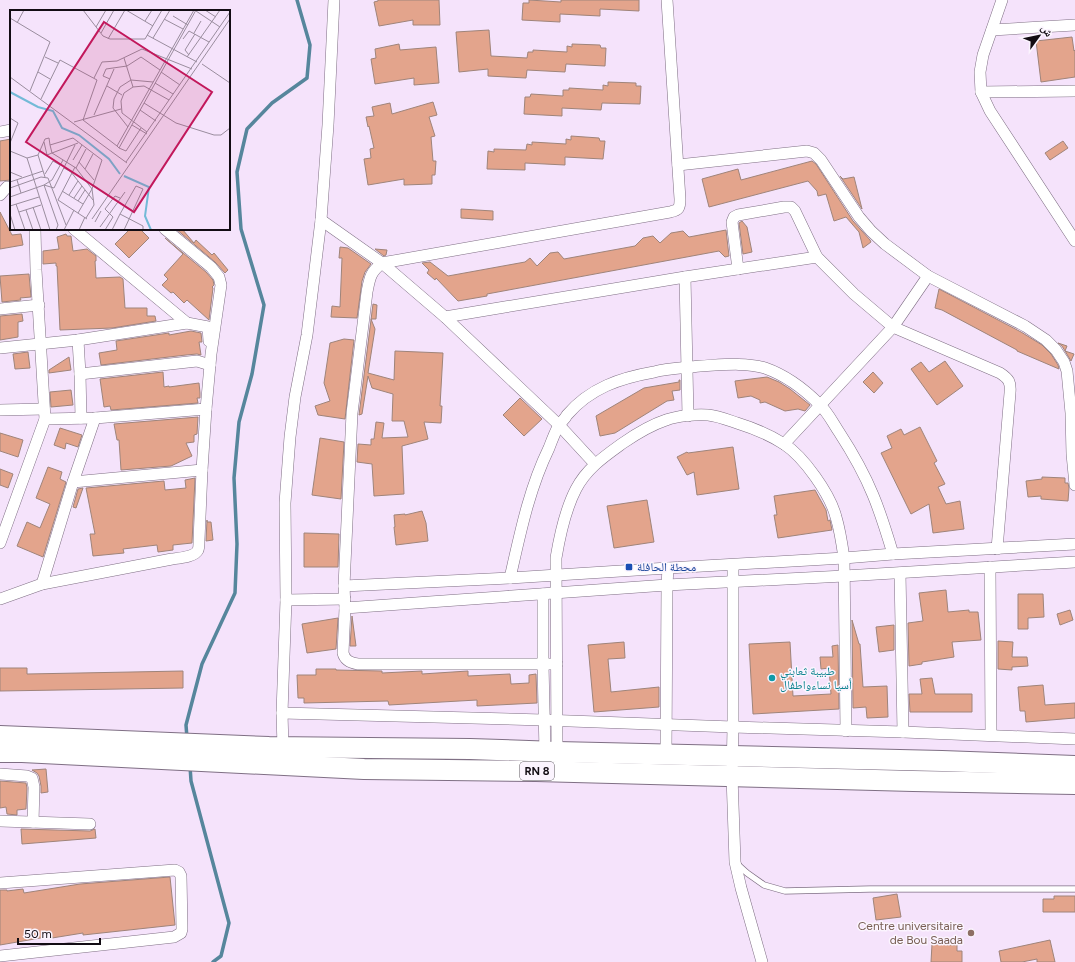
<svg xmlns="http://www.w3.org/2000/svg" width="1075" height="962" font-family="Figtree,'Noto Naskh Arabic',sans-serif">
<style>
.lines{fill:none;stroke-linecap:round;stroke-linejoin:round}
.stream{stroke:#56869c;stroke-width:3.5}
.building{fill:#e3a48c;stroke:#9f847a}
.lane-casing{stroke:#7f6f84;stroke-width:7}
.street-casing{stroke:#7f6f84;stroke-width:12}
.highway-casing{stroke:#7f6f84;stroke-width:22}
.lane{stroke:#fff;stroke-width:5.5}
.street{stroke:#fff;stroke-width:11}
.highway{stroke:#fff;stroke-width:20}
.transit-dot{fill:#1a4fb4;stroke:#fbf4fe;stroke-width:1.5}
.culture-dot{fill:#0f9aa8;stroke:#fbf4fe;stroke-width:1.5}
.education-dot{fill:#8d6e63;stroke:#fbf4fe;stroke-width:1.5}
.labels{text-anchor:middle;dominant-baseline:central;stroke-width:3;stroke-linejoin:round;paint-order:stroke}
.shield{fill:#fbf4fe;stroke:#58525a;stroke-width:1}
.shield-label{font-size:11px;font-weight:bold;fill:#120c13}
.transit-label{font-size:12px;fill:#164399;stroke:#fbf4fe;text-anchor:start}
.culture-label{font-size:12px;fill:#0d838f;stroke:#fbf4fe;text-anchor:start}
.education-label{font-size:12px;fill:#785e54;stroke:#fbf4fe;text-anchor:end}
.inset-river{fill:none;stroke:#73bad7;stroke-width:2}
.inset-road{fill:none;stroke:#9a8d9e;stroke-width:1}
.view{fill:#c2185b;fill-opacity:0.15;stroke:#c2185b;stroke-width:2}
.inset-edge{fill:none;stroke:#120c13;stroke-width:2}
</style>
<rect width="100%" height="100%" fill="#f5e3fb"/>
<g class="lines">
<g class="stream">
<path d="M187,738L186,725L202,664L235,593L237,544L234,478L239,422L252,374L264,305L241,229L237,172L247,129L272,103L307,78L310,45L297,0"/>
<path d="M190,766L191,781L229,923L221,956L213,962"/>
</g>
</g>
<g class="building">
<path d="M378,0H439L440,25H413V20L379,26L374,2L378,1Z"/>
<path d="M529,0L561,2V0H639V11L600,9V16L560,14V22L522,20L523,3H529Z"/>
<path d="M489,30L491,56L527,58L528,52H533V50L567,52V46L572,47V44L600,45L601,48H606L605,66L566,64L565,72L527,70L526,78L488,76V69L459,72L456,32Z"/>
<path d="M1072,37L1074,51L1075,50V77L1041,82L1036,41Z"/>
<path d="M399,44L400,50L436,47L439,83L414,85V78L375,84L371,59L376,58L375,49Z"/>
<path d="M608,82L636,83V86H641L640,104L602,103L601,110L562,108V116L524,114L525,97H530L531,94L563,96V90H569V88L603,90V85L608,86Z"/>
<path d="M433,102L437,115L429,117L435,136L431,137L433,161H436L435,175H432V184L404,185V179L368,185L364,159L371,158L370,149L374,148L369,126L368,127L366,117L374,116L372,107L390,103L392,114Z"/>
<path d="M571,136L599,138L600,141H605L603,159L565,157V165L525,163V170L487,169L488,151L494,152V149L526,150L527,144L532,145V142L566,144V139L571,140Z"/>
<path d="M11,139V180L0,181V141Z"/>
<path d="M1063,141L1068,148L1050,160L1045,153Z"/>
<path d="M812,161L816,164L853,221L870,240L871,242L863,248L859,232L846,217L834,221L826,194L818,196L817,191L808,181L709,207L702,179L738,169L741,180Z"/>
<path d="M840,176L843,179L854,177L862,209Z"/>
<path d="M461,209L493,211V220L461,218Z"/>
<path d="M0,212L12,235L21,234L23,245L0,249Z"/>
<path d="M742,221L747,227L752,252L743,254L739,223Z"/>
<path d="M130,229H140L149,238L129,258L115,244Z"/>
<path d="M176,229H182L194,243L196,240L212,255L214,253L228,270L225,273L215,262Z"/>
<path d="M726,230L729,256L725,257L719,251L487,294V296L458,301L436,278L435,280L427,273L429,270L422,263L430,262L448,276L525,262L530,258L537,266L550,253L558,252L564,259L635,246L643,238L653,236L660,243L671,233L683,231L689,237Z"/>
<path d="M66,234L67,236H71L73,251L87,249L96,256V261H95L96,278L120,277L123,279L125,308H147V316H155L156,321L112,328L60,330L57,266H56V263L43,264V251L59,249L57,237Z"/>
<path d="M165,238L206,272L213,280L214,285L212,287L213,288L209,320L187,300L184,303L173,292L171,293L162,285L168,279L164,275L183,254Z"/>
<path d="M340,247L348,248L371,264L365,272L362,281L357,318L331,317L332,306L340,307L342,258H339Z"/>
<path d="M375,249L387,250L386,255L384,256Z"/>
<path d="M29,274L31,297L20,298L21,300L2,302L0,276Z"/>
<path d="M939,289L1021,332L1042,345L1051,354L1058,365L1059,369L1017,351V350L942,310L935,308Z"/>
<path d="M373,304L377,305L376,319H371L375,329L368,373L394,380L395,351L443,353L440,406H442L441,423L424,422L428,439L402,446L404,494L374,496L372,464L357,462L358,444L371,445V439H374L376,422L384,423L382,438L408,437L404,421H392L393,394L372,388L368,376L362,414L359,415Z"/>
<path d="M22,314L23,321L18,322V337L0,340V316Z"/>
<path d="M191,331L201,333L202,342H199L201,355L197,354L186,355L101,365L99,353L117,350L116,341L169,333V335Z"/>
<path d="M344,339L354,340L345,419L318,415L315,406L330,401L324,383L330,343Z"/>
<path d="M1058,343L1067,346L1065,351L1074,354L1071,361L1062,346Z"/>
<path d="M28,352L30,368L15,369L13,354Z"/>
<path d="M69,357L71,370L49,373V370Z"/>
<path d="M945,361L963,386L937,405L911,369L921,362L929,372Z"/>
<path d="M163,372L164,387L169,386V387L199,383L200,393V398H197L198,403L111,410L110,406L104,407L100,379Z"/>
<path d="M873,372L883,383L874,393L863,382Z"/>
<path d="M767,377L779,382L790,389L810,405L805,411L798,409L785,411L765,402L760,403V400L751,396L738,398L735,381Z"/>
<path d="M679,380H680V390L672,391L674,400L667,401L615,433L600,436L596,416L644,388L679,382Z"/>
<path d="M71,390L73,405L51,407L50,392Z"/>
<path d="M520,398L542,419L524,436L503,415Z"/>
<path d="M198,417L197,434L194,435V442L186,443L192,456L171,466L121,470L119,440H117L114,424Z"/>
<path d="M920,427L937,461L934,463L945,484L938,487L946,504L960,501L964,529L933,533L929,504L911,514L881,453L892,448L887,436L901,429L904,435Z"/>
<path d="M60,428L82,435L78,447L66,443L65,449L54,445Z"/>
<path d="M0,433L23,440L18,457L0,451Z"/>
<path d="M320,438L344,442L341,499L312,495Z"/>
<path d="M733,447L739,489L697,495L694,472L687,475L677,457L687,452L688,453Z"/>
<path d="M48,467L62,472L60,479L66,482L43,557L17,546L27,522L40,528L50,504L36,498Z"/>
<path d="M0,469L13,474L8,488L0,485Z"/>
<path d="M1042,477L1065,478V483H1068L1069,488L1068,501L1041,499V496L1028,497L1026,481L1042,479Z"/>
<path d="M195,478L192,543L173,545V550L158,552L157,545L123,549L124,553L93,556L90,534H95L86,488L164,481L165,490L186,488L185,480Z"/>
<path d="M83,488L76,508L73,507L78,489Z"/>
<path d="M815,490L826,510L828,521L830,520L832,530L778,538L774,515H777L774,496Z"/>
<path d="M647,500L654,542L614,548L607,506Z"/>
<path d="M422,511L426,523L428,541L396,545L394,527H395L394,515L405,514V515Z"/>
<path d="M207,520V522H211L213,540L206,541Z"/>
<path d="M304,533L339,534L338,567H304Z"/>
<path d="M946,590L948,612L969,610V612H978L981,640L952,642L954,657L922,662V664L909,666L908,623L923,621L919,593Z"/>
<path d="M1018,594H1043L1044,617L1028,618V629H1018Z"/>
<path d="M1070,610L1073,620L1060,625L1057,614Z"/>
<path d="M352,616L356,646H350Z"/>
<path d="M338,618L336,649L307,653L302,624Z"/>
<path d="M852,620L859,644H860L863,687L887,686L888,717L867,718L866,707L853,708Z"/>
<path d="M894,625V650L879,652L876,627Z"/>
<path d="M998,641L1013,642L1012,657H1027L1028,666L1012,667V670L998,669Z"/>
<path d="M624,642L625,658L608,659L611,692L659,687V707L594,712L588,645Z"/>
<path d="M790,642L793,696L831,694L829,668L821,669L820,657H833L832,646L838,645L839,709L753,714L749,644Z"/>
<path d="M0,668H27V674L183,671V688L0,691Z"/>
<path d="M316,669H336V670L382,671V673L422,671V674L468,671V676L510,674L511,684L529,683V675L536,674L537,703L477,706V700L389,705L388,701L304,703V698H298L297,675H316Z"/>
<path d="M932,678L935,694H972V712H910L909,694H922L920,679Z"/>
<path d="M1043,685L1045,705L1075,703V718L1026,722L1025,711H1020L1018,687Z"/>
<path d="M46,769L48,792L41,793V786L39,776L37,773L32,770Z"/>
<path d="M0,781L26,783L27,788L26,809L17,810V815L7,814L6,807L0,808Z"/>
<path d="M21,829L90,831L95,829L96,838L22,844Z"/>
<path d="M170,877L175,925L83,935V933L52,938V936L0,945V890H7V891L23,889L24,893L80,884Z"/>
<path d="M897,894L901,917L876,920L873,898Z"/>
<path d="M1054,896H1075V912H1043V899H1054Z"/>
<path d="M1050,940L1055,962H1037V959L1022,962H1001L999,951Z"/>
<path d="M932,944L957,945V951H962V962H931Z"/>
</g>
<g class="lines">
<defs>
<path id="lane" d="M737,864L747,873L764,885L785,891L870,889H1075"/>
<g id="street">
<path d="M667,0L680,199C680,208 679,210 670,212L382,263C370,273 370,277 367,292L352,413L344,586L345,608L667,585L844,576L1075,562"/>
<path d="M1002,0L983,55L980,72L981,92L990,111L1075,241"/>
<path d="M992,30L1075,25"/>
<path d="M981,92L1075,91"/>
<path d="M0,132L11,130"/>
<path d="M678,165L807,151L814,153L821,160L859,217L871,231L885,244L928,276L1025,326L1046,340L1056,350L1064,362L1067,371L1071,413L1072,454L1075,485"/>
<path d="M0,195L7,187"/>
<path d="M321,220L382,263L445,317L559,425L595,464"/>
<path d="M74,229L187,323L208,327L209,341"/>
<path d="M738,269L732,222L734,217L738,215L784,207H791L795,211L817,257L854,294L893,327L1000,373C1009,379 1011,382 1010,393L997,549"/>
<path d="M685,277L688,416"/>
<path d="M0,309L39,305"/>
<path d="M445,317L685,277L817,257"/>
<path d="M78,340L80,374L81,418"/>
<path d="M0,348L78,340L187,323"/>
<path d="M80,374L197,361L210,365"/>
<path d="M0,410L44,409"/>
<path d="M45,419L95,418L206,409"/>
<path d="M784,444L893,327L928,276"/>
<path d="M73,482L202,470"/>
<path d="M0,543L45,419L36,270L35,229"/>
<path d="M733,565V727L732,776L735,862L741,888L762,962"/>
<path d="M990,567L991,735"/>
<path d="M900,573L903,732"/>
<path d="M510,578C520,534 529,489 549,448C552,440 555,432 559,425C561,422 565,419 567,415C590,388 620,378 654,372C669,368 685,368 700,366C721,365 745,362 765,368C785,375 804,389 819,404C827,411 833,423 839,432C852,452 864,473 873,495C881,514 887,534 893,554"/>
<path d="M42,584L73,482L95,418"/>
<path d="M344,586L510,578L668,568L844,558L893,554L1075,544"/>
<path d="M543,594V664L545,752"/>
<path d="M0,599L42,584L172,559C179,558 195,557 198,550C199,548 199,543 199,540L202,470L206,409L211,354L221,285L219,277L211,267L165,229"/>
<path d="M286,600L345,599"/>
<path d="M345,608L343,653C345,661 351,663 358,664H557"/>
<path d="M282,713L543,720L733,727L903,732L1075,739"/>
<path d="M283,747L282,713L286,600L285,503L290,437L295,397L307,335L321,220L328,125L334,0"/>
<path d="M557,752L556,558C560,534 565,510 576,489C587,468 605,456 623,443C636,434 651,425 666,420C677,416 696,414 708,415C718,416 728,420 737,423C753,428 770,435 784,444C804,457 830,494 836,517C840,530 842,544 844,558L846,731"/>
<path d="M666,754L667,585L668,568"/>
<path d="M0,774L27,776L32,778L34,787L33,822"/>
<path d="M0,821L90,824"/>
<path d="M0,883L175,870L179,872L181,876L182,929L181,933L174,937L0,956"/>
</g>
<g id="highway">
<path d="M0,736L269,747L470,749L557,752L942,761L1075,766"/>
<path d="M0,752H22L364,769L536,771L913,781L1075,784"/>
</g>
</defs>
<use href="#lane" class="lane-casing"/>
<use href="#street" class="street-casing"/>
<use href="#highway" class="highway-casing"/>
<use href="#lane" class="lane"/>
<use href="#street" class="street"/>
<use href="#highway" class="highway"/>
</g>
<rect class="transit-dot" x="625" y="563" width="8" height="8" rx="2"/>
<circle class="culture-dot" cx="772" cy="678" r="4"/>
<circle class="education-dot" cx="971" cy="933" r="4"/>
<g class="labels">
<rect class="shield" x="520" y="762" width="34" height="18" rx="3"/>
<g class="shield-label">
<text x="537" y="771">RN 8</text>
</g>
<g class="transit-label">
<text x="637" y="567">محطة الحافلة</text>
</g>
<g class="culture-label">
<text x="780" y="671">طبيبة ثعابني<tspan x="780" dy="14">أسيا نساءواطفال</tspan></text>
</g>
<g class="education-label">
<text x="963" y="926">Centre universitaire<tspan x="963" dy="14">de Bou Saada</tspan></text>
</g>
</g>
<g transform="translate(10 10)">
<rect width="220" height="220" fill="#f5e3fb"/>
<path class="inset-river" d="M0,82L28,97L43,101L52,118L69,125L99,149L110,164M114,166L139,177L135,206L141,220"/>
<path class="inset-road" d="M73,0L93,26L100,29H135L152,0M116,0L143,16M195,0L206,7M186,1L210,17M163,6L178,15M0,8L40,32L20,81M154,9L173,19M135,11L142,0M7,13L14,0M86,17L96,0M91,23L104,0M184,23L191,11M137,25L187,52M143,28L160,0M98,29L115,0M173,29L179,21L199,32M179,45L175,40L185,24M35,47L48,53M177,47L210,0M114,48L123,77M192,54L220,73M28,62L40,69M151,62L170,75M0,67L117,153M84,68L92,52L107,51L132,39L182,59M100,69L93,66L96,59L117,56L131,47L150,60M145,73L163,84M97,76L112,85M31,89L50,50L87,70L73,110L107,136M134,93L166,113L204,125H211L220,118M130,100L146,111M84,105L104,59M0,108L8,113L0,133M64,112L111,99M122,115L137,124M118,117L103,98L104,89L110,77L121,70L143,72M137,122L112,103L111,91L114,83L123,77L134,76L159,90M34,132L37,145L42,143L40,135L63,128L92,150L82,179L68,203M68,133L42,143L66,158L82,179L84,195L76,208M107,136L109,138L186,0M107,136L184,0M109,138L116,141L131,118M0,141L17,148L40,220M28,145L35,129L39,128L40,135M17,148L28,145L35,167M63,150L72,135M69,152L84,170M116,152L220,2M54,158L61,162L83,190M66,158L76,139M75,159L83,144M0,162L12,167M35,164L43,151L50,155M7,170L11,183M0,172L33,161M0,178L31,167L38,168L56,215M52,181L73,194M59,185L68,171M0,187L34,175L44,178L65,135M64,188L72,176M48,190L77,209M48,190L65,157M68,191L75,180M6,194L15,220M0,196L29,187M23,197L31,220M16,200L23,220M9,202L31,195M0,204L5,220M110,204L126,176L133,179L114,220M82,209L220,9M85,212L91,201M90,217L115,182M46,220L48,215L34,175L42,170L53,150M54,220L64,200M69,220L75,207M95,220L103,207L95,199L105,186L110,188M102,220L110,204L133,216V220"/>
<path class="view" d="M94,12L202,82L124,202L16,132Z"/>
<rect width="220" height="220" class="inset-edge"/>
</g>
<g transform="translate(1039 36) rotate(57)" stroke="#fbf4fe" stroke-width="3" paint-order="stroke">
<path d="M0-3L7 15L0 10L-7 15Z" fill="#120c13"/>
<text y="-6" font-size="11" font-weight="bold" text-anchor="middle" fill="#120c13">ش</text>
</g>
<path d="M18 938v6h82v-6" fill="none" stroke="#120c13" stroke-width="2"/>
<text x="24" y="938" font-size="12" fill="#120c13" stroke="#fbf4fe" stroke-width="3" paint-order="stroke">50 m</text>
</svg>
